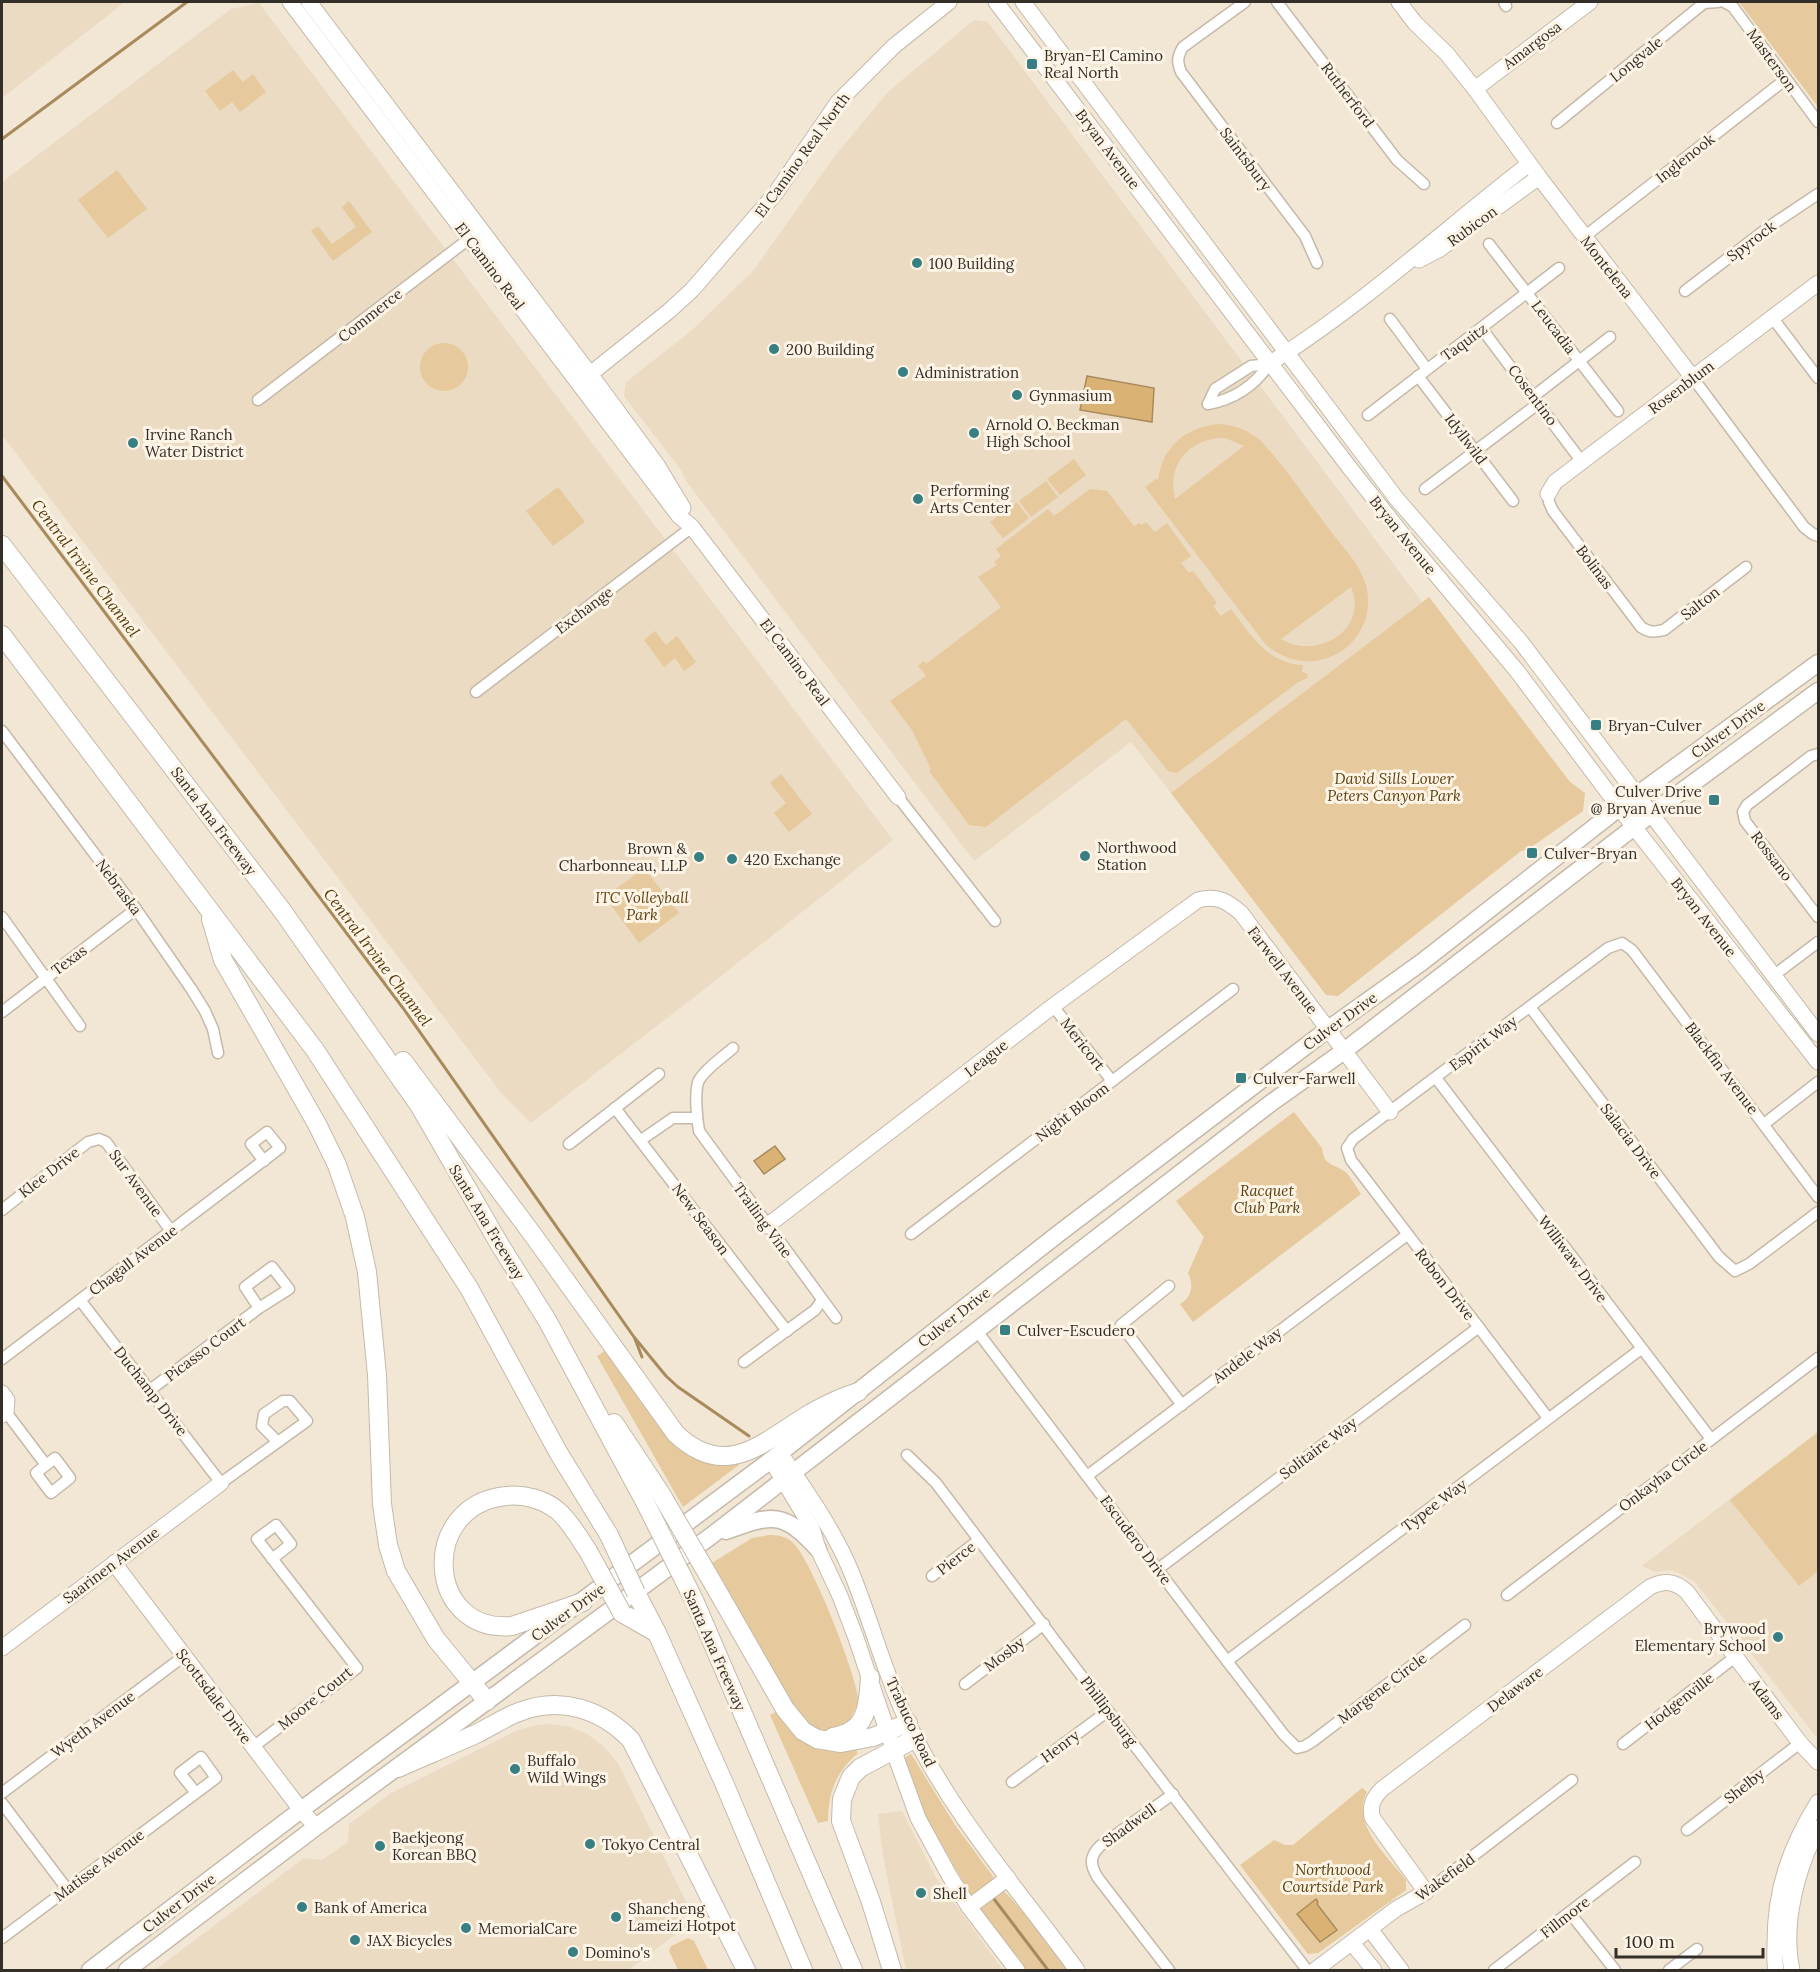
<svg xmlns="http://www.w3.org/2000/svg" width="1820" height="1972" font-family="Lora,serif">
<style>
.built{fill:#ebdbc3}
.green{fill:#e6c99c;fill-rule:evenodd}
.water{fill:#dab374;stroke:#a88b5d;stroke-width:1.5}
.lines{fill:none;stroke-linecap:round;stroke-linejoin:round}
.stream{stroke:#a88b5d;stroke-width:3}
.street-casing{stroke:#c5baa9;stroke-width:13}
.secondary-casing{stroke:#c5baa9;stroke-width:17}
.primary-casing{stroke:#c5baa9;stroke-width:19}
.highway-casing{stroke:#c5baa9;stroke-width:20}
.street{stroke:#fff;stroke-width:10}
.secondary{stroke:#fff;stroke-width:15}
.primary{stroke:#fff;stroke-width:16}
.highway{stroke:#fff;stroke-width:18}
.highway-bridge-casing{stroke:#c5baa9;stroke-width:20;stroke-linecap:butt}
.highway-bridge{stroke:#fff;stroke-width:18}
.poi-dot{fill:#377f82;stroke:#fdf4e6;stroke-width:2}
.labels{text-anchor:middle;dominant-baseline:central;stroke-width:6;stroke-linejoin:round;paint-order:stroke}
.street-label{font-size:15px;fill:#332e28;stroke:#fdf4e6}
.poi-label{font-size:15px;fill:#332e28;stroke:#fdf4e6;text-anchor:start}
.park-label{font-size:15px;font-style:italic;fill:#5b410f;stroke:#fdf4e6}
.water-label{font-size:16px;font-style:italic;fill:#573c09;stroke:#fdf4e6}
</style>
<rect width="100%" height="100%" fill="#f2e6d5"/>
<g class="built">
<path d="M2,2H125L2,98Z"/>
<path d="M259,3L893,840L706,988L531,1123L502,1094L2,435V182L231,9Z"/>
<path d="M974,20L988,22L1422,602L1171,793L1131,742L974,861L686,481L681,470L624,396L626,382L691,331L754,270L834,157L889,91Z"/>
<path d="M1818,1432V1739L1694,1581L1672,1570L1655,1572L1642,1566Z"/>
<path d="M549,1724L567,1726L586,1733L603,1746L618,1763L695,1920L628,1970H155L304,1858L322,1860L348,1842L349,1824L391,1793L518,1730L537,1725Z"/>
<path d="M902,1811L936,1878L1003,1970H906L883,1856L878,1814Z"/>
</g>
<g class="green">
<path d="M1739,2H1818V107Z"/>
<path d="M233,70L243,82L253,74L266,92L240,112L232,102L220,111L205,91Z"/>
<path d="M117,170L147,209L108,238L78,200Z"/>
<path d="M349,201L372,232L333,261L311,231L318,226L332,244L356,227L342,207Z"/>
<circle cx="444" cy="367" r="24"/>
<path d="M1218,424C1235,425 1248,430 1261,441C1286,468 1306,499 1329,529C1341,545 1358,562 1365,582C1375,612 1360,646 1330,657C1307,666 1284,660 1266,645L1145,487L1156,479L1158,480C1162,447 1186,427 1218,424ZM1225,438L1244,446L1175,499C1166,464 1191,437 1225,438ZM1351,587C1369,629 1318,661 1281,639Z"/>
<path d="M1074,459L1086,475L1060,495L1047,479Z"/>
<path d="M1046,481L1058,497L1031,517L1019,501Z"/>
<path d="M558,487L585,522L553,546L526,511Z"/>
<path d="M1090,489L1107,491L1134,526L1139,523L1142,525L1146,522L1155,532L1167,523L1191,556L1181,563L1189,573L1193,571L1217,603L1213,606L1221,616L1231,609C1250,634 1268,664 1303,665L1302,672L1308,674L1307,678L1297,683L1177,773L1168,771L1126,719L986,827L969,825L929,771L931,769L912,730L890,701L926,676L918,666L924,661L926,664L1001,607L978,577L997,565L994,562L1001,556L996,549L1048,509L1054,516Z"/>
<path d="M1017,502L1029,518L1003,538L990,522Z"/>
<path d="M1429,597L1570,782L1585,793L1583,811L1527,850L1521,851L1338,996L1326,995L1171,793Z"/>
<path d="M655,631L666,645L677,636L696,662L684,671L675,658L664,667L644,640Z"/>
<path d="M781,774L812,814L789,832L774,813L786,803L770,783Z"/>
<path d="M644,868L679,913L639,943L605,897Z"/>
<path d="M1294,1112L1322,1148C1324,1166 1332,1163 1344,1171C1350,1175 1356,1187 1361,1194L1193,1322L1180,1304C1192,1297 1194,1285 1188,1273L1204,1237L1176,1201Z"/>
<path d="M608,1349L666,1431L744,1461L683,1507L597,1356Z"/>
<path d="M1818,1432V1571L1799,1586L1730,1500Z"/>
<path d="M769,1535C777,1535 785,1536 791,1541C809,1553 856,1674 858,1698C858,1704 855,1710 852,1715L855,1717C850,1721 844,1726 839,1729C821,1738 803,1719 793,1707L712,1563L752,1538Z"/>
<path d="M776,1712C801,1746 814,1751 856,1750L858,1753C836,1772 828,1792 828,1821L818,1823L770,1715Z"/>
<path d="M911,1754L955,1825L994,1878L972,1897L929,1823L902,1759Z"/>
<path d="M1362,1788L1367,1792C1350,1823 1387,1856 1406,1880V1890L1318,1953L1308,1954L1240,1865L1274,1840L1285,1845H1293Z"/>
<path d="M1003,1890L1036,1926L1068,1970H1025L980,1910V1908Z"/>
<path d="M688,1938L694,1941L708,1970H678L669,1951L671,1946Z"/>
</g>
<g class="water">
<path d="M1087,376L1154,388L1152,422L1080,410Z"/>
<path d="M775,1146L785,1159L764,1174L754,1161Z"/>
<path d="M1316,1899L1318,1902L1317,1904L1337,1930L1320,1942L1297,1914Z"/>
</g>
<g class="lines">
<g class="stream">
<path d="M2,139L187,2"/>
<path d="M2,476L403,1008L634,1337L666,1376L678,1387L749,1436"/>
<path d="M635,1339L642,1357"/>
<path d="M994,1899L1048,1970"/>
</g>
<defs>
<g id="street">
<path d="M1245,2L1183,47C1177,57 1177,62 1181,72L1305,236L1317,263"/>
<path d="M1277,2L1397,160L1424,184"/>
<path d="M1504,2L1506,6"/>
<path d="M1724,2L1733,7L1818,122"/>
<path d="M1557,123L1704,3L1718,2"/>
<path d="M1584,237L1786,79"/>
<path d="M1489,244L1618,411"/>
<path d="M1685,291L1773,224L1818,194"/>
<path d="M1772,317L1818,378"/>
<path d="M1390,319L1427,369"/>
<path d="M1482,329L1582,462"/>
<path d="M1418,376L1513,501"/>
<path d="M1693,378L1804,527L1813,534L1818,536"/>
<path d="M1534,396L1610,337"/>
<path d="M258,400L474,235"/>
<path d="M1208,404L1215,389L1251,366L1269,364"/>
<path d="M1208,404C1233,400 1256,385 1269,364"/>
<path d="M1368,415L1559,268"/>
<path d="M1425,489L1539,403"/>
<path d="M1548,494L1549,502L1553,511L1641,627C1650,633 1654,632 1664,630L1746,567"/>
<path d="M476,692L692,527"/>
<path d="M2,731L136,909L192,990L205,1011L213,1029L218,1053"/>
<path d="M1818,754L1811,756L1747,805L1743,812L1745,821L1818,917"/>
<path d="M898,797L995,921"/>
<path d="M2,917L80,1026"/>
<path d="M1773,976L1818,942"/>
<path d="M1053,1006L1112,1081"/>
<path d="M1530,1007L1719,1257L1735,1271L1749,1264L1818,1212"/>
<path d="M2,1012L136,909"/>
<path d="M733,1048C722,1058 707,1067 699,1080C694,1090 697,1120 699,1131L836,1318"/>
<path d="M1436,1078L1711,1439"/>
<path d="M615,1108L787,1331"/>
<path d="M1764,1124L1818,1082"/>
<path d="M641,1140L673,1118H697"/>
<path d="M569,1144L659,1074"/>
<path d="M2,1210L88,1142L99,1139L106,1142L171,1231"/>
<path d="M911,1234L1233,989"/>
<path d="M1169,1286L1121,1325L1182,1405"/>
<path d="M80,1300L221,1483L307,1421L290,1401H283L264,1414L262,1426L277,1441"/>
<path d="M977,1331L1227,1661L1284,1735L1297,1748L1305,1746L1313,1741L1465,1625"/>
<path d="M2,1359L280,1148L267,1132L251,1144L264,1161"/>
<path d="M744,1362L815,1310L822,1300"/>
<path d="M150,1390L259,1308L289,1289L272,1267L245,1287L259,1308"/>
<path d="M6,1412L46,1465"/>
<path d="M1548,1418L1351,1160L1347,1148L1353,1139L1608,948L1622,943L1632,950L1818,1197"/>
<path d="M907,1455L936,1483L1108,1711L1307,1970"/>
<path d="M55,1458L70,1478L51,1493L36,1473Z"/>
<path d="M1087,1476L1407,1235"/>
<path d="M1158,1569L1479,1327"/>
<path d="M932,1576L979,1540"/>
<path d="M1507,1595L1818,1358"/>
<path d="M1227,1661L1641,1349"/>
<path d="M965,1684L1044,1624"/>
<path d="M1623,1744L1735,1657"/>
<path d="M253,1747L357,1668L257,1539L276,1525L291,1544L272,1559"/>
<path d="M1012,1782L1108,1711"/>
<path d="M2,1793L184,1656"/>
<path d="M2,1803L67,1889"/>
<path d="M1687,1830L1800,1743"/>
<path d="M1426,1892L1572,1780"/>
<path d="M1570,1913L1615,1970"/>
<path d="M2,1938L196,1793L216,1778L201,1757L180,1773L196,1793"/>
<path d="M1169,1970L1098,1878C1090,1865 1089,1857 1100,1846L1173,1794"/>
<path d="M1494,1970L1635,1862"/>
<path d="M1669,1970L1697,1949"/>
</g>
<g id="secondary">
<path d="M290,2L679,516L692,527L898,797"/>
<path d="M309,2L602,390L657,465L683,508"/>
<path d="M996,2L1349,467L1406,539L1517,671L1634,827L1818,1062"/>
<path d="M1023,2L1369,462L1396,498L1521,642L1818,1034"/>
<path d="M1399,2L1415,23L1447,54L1475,89L1539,177L1693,378"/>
<path d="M1475,89L1590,2"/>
<path d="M1419,260L1440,249L1539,177"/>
<path d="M1278,358C1367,301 1445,229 1529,164"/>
<path d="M584,379L669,311L692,290L775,194L838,102L894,46L949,2"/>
<path d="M1548,494L1555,482L1818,283"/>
<path d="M767,1226L1053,1006L1198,900C1217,895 1227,901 1241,913L1390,1112"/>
<path d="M2,1393L7,1400L6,1412L2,1415"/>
<path d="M780,1453C806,1491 835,1531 852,1574C872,1623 885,1675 908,1723C951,1814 1019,1890 1077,1970"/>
<path d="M771,1460L812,1528L818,1549L840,1596L856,1638L898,1763L918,1818L949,1875L969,1907L1017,1970"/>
<path d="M114,1563L301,1810L316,1827"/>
<path d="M2,1648L221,1483"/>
<path d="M969,1907L1008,1878"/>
<path d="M1370,1929L1401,1970"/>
<path d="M1352,1943L1374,1970"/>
<path d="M1315,1970L1396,1909L1426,1892L1372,1817C1370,1805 1373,1798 1382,1789L1650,1587C1665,1580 1675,1581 1687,1592L1800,1743L1818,1762"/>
<path d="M1776,1970C1774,1961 1775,1952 1775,1943C1775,1889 1790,1847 1818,1802"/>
<path d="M1792,1970C1782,1924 1797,1869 1818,1828"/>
</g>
<g id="primary">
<path d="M726,1531C773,1514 783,1511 818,1549"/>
<path d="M90,1970L301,1810L771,1460L1058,1234L1327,1030L1422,962L1619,808L1818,663"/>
<path d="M127,1970L316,1827L711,1536L1271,1103L1344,1051L1651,814L1818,691"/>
</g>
<g id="highway">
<path d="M2,545L281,909L419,1105L500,1245L547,1320L646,1504"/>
<path d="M2,635L315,1050L469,1288L558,1452L609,1535"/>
<path d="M211,919L223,960L317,1124L337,1165L355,1217L367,1272L377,1375L382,1504L388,1545L396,1571L436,1639L487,1701"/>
<path d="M403,1061L533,1235L676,1434C727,1482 764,1441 811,1413C827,1404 842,1397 858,1392"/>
<path d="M614,1423L661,1494"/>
<path d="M714,1585L785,1709L803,1731L817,1739L841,1743L873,1737L908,1723"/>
<path d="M636,1593L657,1633L724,1783L803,1970"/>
<path d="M694,1600L853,1970"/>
<path d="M583,1602L512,1626C426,1634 418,1505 506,1496C523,1494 544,1499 558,1511C570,1521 579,1538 588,1551"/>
<path d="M622,1613L657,1633"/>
<path d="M833,1737C868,1732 868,1705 870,1677"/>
<path d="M398,1768C425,1756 452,1745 478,1733C492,1726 505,1717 519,1712C561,1696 601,1709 631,1740L746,1970"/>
<path d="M892,1970L871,1902L841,1821L842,1799L851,1777L860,1768L916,1738"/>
</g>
</defs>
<use href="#street" class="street-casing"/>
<use href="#secondary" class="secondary-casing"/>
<use href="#primary" class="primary-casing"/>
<use href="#highway" class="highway-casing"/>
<use href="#street" class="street"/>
<use href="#secondary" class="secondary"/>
<use href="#primary" class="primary"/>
<use href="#highway" class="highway"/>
<defs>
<g id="highway-bridge">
<path d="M661,1494L714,1585"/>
<path d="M646,1504L694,1600"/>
<path d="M609,1535L636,1593"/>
<path d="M588,1551L622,1613"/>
</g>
</defs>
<use href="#highway-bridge" class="highway-bridge-casing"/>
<use href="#highway-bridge" class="highway-bridge"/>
</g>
<g class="poi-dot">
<rect x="1026" y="58" width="12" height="12" rx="3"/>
<circle cx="917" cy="263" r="6"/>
<circle cx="774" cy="349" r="6"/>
<circle cx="903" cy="372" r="6"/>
<circle cx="1017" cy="395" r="6"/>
<circle cx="974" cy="433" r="6"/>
<circle cx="133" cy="443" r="6"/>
<circle cx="918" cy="499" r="6"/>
<rect x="1590" y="719" width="12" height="12" rx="3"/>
<rect x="1708" y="794" width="12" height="12" rx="3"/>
<rect x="1526" y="847" width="12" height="12" rx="3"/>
<circle cx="1085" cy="856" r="6"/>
<circle cx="699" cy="857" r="6"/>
<circle cx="732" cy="859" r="6"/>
<rect x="1235" y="1072" width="12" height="12" rx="3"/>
<rect x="999" y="1324" width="12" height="12" rx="3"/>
<circle cx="1778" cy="1637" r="6"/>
<circle cx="515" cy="1769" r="6"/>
<circle cx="590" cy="1844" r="6"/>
<circle cx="380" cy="1846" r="6"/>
<circle cx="921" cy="1893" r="6"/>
<circle cx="302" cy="1907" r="6"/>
<circle cx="616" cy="1917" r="6"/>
<circle cx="466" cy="1928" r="6"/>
<circle cx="355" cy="1940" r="6"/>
<circle cx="573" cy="1952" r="6"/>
</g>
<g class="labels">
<g class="street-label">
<text transform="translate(1532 45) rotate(-37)">Amargosa</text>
<text transform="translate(1636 59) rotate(-39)">Longvale</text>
<text transform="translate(1772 60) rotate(54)">Masterson</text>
<text transform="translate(1348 95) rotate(53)">Rutherford</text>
<text transform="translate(1108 149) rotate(53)">Bryan Avenue</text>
<text transform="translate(802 155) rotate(-54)">El Camino Real North</text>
<text transform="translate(1685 158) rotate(-38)">Inglenook</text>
<text transform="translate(1246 159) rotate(53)">Saintsbury</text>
<text transform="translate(1472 226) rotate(-36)">Rubicon</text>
<text transform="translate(1751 241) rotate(-37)">Spyrock</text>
<text transform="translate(490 266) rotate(53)">El Camino Real</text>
<text transform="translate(1607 267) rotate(52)">Montelena</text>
<text transform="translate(370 315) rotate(-38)">Commerce</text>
<text transform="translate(1554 327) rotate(53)">Leucadia</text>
<text transform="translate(1464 342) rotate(-36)">Taquitz</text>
<text transform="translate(1681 387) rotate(-37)">Rosenblum</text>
<text transform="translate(1533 395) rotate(53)">Cosentino</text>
<text transform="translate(1466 439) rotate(53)">Idyllwild</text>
<text transform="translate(1403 535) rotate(51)">Bryan Avenue</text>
<text transform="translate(1595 567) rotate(53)">Bolinas</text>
<text transform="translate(1700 603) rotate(-38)">Salton</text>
<text transform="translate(584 610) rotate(-37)">Exchange</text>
<text transform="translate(795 662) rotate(53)">El Camino Real</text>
<text transform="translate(1728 729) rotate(-36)">Culver Drive</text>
<text transform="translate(214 821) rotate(53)">Santa Ana Freeway</text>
<text transform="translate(1772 856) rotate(53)">Rossano</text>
<text transform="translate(119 887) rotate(53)">Nebraska</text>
<text transform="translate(1704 917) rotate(52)">Bryan Avenue</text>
<text transform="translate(69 960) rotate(-37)">Texas</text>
<text transform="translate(1283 970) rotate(53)">Farwell Avenue</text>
<text transform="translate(1340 1021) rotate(-36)">Culver Drive</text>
<text transform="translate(1483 1043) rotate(-37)">Espirit Way</text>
<text transform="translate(1083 1044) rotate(52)">Mericort</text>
<text transform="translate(986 1058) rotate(-38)">League</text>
<text transform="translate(1722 1068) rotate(53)">Blackfin Avenue</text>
<text transform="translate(1072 1112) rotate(-37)">Night Bloom</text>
<text transform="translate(1631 1141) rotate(53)">Salacia Drive</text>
<text transform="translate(49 1172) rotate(-38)">Klee Drive</text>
<text transform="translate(136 1183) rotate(54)">Sur Avenue</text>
<text transform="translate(701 1219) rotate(53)">New Season</text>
<text transform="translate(763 1220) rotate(54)">Trailing Vine</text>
<text transform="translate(487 1222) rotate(59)">Santa Ana Freeway</text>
<text transform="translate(1573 1259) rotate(53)">Williwaw Drive</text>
<text transform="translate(133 1260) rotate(-37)">Chagall Avenue</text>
<text transform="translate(1445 1284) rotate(52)">Robon Drive</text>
<text transform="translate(954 1317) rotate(-38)">Culver Drive</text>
<text transform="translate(205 1349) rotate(-37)">Picasso Court</text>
<text transform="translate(1247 1355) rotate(-37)">Andele Way</text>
<text transform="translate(151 1391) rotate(52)">Duchamp Drive</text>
<text transform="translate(1318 1448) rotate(-37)">Solitaire Way</text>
<text transform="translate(1663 1476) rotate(-37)">Onkayha Circle</text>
<text transform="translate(1434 1505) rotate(-37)">Typee Way</text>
<text transform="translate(1136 1540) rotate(53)">Escudero Drive</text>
<text transform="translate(956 1558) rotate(-38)">Pierce</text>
<text transform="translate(111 1565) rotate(-37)">Saarinen Avenue</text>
<text transform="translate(568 1612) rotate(-36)">Culver Drive</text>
<text transform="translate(715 1650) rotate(66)">Santa Ana Freeway</text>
<text transform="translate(1004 1654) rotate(-37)">Mosby</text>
<text transform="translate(1382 1688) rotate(-37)">Margene Circle</text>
<text transform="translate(1515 1689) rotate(-37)">Delaware</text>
<text transform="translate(214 1696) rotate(53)">Scottsdale Drive</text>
<text transform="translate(315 1698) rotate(-39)">Moore Court</text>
<text transform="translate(1767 1699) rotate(53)">Adams</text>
<text transform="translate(1679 1701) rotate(-38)">Hodgenville</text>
<text transform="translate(1109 1711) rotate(53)">Phillipsburg</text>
<text transform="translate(911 1722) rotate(65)">Trabuco Road</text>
<text transform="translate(93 1724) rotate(-37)">Wyeth Avenue</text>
<text transform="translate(1060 1746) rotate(-37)">Henry</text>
<text transform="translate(1744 1786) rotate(-38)">Shelby</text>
<text transform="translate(1129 1825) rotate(-36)">Shadwell</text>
<text transform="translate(99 1865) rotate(-37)">Matisse Avenue</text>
<text transform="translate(1445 1877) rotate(-36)">Wakefield</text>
<text transform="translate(179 1903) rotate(-37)">Culver Drive</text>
<text transform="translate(1565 1917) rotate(-38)">Fillmore</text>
</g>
<g class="poi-label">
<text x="1044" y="55">Bryan-El Camino<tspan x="1044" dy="17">Real North</tspan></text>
<text x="929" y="263">100 Building</text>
<text x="786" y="349">200 Building</text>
<text x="915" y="372">Administration</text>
<text x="1029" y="395">Gynmasium</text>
<text x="986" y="424">Arnold O. Beckman<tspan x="986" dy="17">High School</tspan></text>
<text x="145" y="434">Irvine Ranch<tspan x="145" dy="17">Water District</tspan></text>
<text x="930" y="490">Performing<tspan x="930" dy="17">Arts Center</tspan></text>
<text x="1608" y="725">Bryan-Culver</text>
<text x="1702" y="791" text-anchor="end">Culver Drive<tspan x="1702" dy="17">@ Bryan Avenue</tspan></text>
<text x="1097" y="847">Northwood<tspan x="1097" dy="17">Station</tspan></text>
<text x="687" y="848" text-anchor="end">Brown &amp;<tspan x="687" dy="17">Charbonneau, LLP</tspan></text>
<text x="1544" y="853">Culver-Bryan</text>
<text x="744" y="859">420 Exchange</text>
<text x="1253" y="1078">Culver-Farwell</text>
<text x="1017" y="1330">Culver-Escudero</text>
<text x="1766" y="1628" text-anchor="end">Brywood<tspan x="1766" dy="17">Elementary School</tspan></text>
<text x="527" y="1760">Buffalo<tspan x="527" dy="17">Wild Wings</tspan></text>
<text x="392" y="1837">Baekjeong<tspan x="392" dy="17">Korean BBQ</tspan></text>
<text x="602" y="1844">Tokyo Central</text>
<text x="933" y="1893">Shell</text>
<text x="314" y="1907">Bank of America</text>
<text x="628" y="1908">Shancheng<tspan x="628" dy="17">Lameizi Hotpot</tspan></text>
<text x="478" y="1928">MemorialCare</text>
<text x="367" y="1940">JAX Bicycles</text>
<text x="585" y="1952">Domino's</text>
</g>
<g class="park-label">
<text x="1394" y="778">David Sills Lower<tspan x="1394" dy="17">Peters Canyon Park</tspan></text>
<text x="642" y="897">ITC Volleyball<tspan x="642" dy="17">Park</tspan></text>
<text x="1267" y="1190">Racquet<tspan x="1267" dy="17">Club Park</tspan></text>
<text x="1333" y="1869">Northwood<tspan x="1333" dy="17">Courtside Park</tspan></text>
</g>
<g class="water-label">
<text transform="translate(86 568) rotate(53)">Central Irvine Channel</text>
<text transform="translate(378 957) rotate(53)">Central Irvine Channel</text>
</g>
</g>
<rect width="1820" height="1972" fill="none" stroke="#332e28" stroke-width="6"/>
<path d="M1616 1948v9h147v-9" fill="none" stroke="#332e28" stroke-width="3"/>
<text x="1625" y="1948" font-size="18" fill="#332e28" stroke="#fdf4e6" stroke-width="4.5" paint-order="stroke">100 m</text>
</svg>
